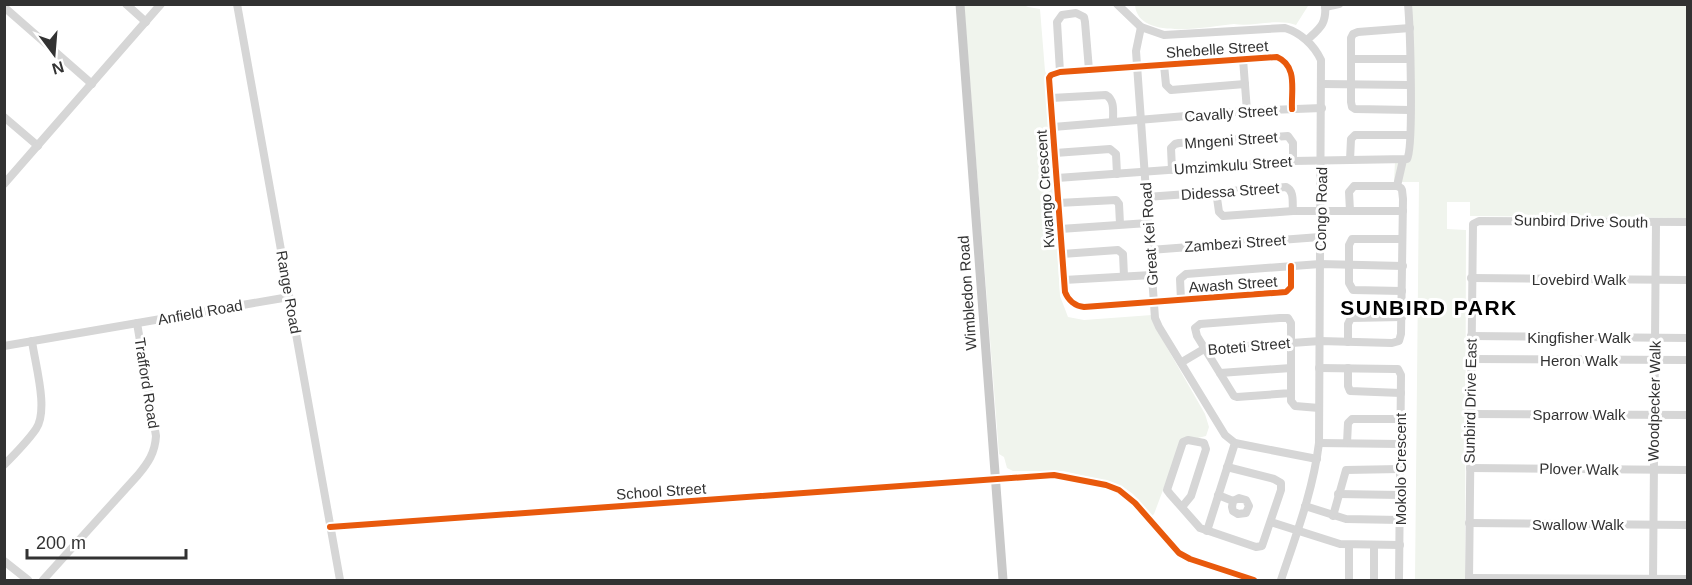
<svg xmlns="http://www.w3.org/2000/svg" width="1692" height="585" font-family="Arial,sans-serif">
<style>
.green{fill:#f0f4ed}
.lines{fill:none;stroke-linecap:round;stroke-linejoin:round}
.minor{stroke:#d6d6d6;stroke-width:8}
.major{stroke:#c9c9c9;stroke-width:9}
.cycleway-casing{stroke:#fff;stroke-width:10}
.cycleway{stroke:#e8590c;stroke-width:6}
.labels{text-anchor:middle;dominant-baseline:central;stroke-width:6;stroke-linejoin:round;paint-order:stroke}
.street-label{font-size:15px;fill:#323232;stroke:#fff}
.district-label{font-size:21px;font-weight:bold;letter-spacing:1.5px;fill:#000;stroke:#fff}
</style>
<rect width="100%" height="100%" fill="#fff"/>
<g class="green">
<path d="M964,5H1024L1028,7L1040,9L1045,71L1047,75L1060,296L1068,317L1084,320L1152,315L1153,323L1205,414L1209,427L1206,436L1181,442L1154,514L1152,516L1133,494L1123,487L1112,482L1063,471H1013L1007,468L1004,457L999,454Z"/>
<path d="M1311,5L1308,6L1296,25C1277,18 1254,27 1234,24C1210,26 1138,42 1135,5Z"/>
<path d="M1409,5H1687V218L1470,216V202H1447V229L1466,230L1465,580H1415L1419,182H1394L1395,161L1407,160Z"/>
</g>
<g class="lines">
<g class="minor">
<path d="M126,4L146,22"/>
<path d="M237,4L340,580"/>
<path d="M1117,4L1141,27L1164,35L1285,28C1301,33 1314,45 1321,60L1319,443C1313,491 1296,535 1281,580"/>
<path d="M4,7L92,84"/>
<path d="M1325,7L1339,4"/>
<path d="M1141,27L1136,51L1155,318L1159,327L1225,435L1235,443L1317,459"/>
<path d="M1410,28L1358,32L1353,34L1351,38V102L1352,107L1355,109L1410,110"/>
<path d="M1307,40C1320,28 1327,24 1325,4"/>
<path d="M1243,59L1247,111"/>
<path d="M1351,59H1410"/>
<path d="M1164,65L1166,85L1171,90L1245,84"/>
<path d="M1060,72L1057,22L1062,15L1076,13L1084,17L1085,22L1089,70"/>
<path d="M1322,84L1410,85"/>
<path d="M1051,98L1106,95C1115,100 1113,112 1113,121"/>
<path d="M4,117L38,146"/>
<path d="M1053,127L1247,111L1322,108"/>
<path d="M1055,153L1110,149L1116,154L1117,174"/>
<path d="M1350,160L1351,139L1355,135H1410"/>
<path d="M1172,170L1171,148L1175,144L1179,143L1288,136L1293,143V161"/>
<path d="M1057,178L1293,161L1407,159C1414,148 1410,26 1408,4"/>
<path d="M4,184L161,4"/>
<path d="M1397,186L1403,160"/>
<path d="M1216,191L1219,212L1223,216L1293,211H1403"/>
<path d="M1146,197L1286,187C1295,191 1292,203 1293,211"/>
<path d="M1058,203L1116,200L1119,204L1120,224"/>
<path d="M1060,229L1148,223"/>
<path d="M1402,239H1352L1349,245V283L1353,290L1402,291"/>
<path d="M1150,250L1320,237"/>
<path d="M1062,254L1118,250L1123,254L1124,276"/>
<path d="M1291,266V287L1286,292L1084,307C1075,306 1068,300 1065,292L1049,78L1051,75L1060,72L1277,57C1298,66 1291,90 1292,109"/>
<path d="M1471,278L1688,280"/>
<path d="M1064,280L1152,275"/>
<path d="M1181,300L1180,279L1186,274L1320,264L1403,266"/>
<path d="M1280,318H1288L1291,323V393L1237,397L1234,396L1197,336L1195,328L1200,324Z"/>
<path d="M1471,336L1688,338"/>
<path d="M1348,342V324L1351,318L1402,317"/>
<path d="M4,346L289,297"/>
<path d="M1471,359L1688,360"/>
<path d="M1182,362L1204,349L1320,341L1392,343L1399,341L1401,334L1403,199L1402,190L1401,188L1397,186H1354L1349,192L1350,211"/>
<path d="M1319,368L1395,369H1398L1401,375L1399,580"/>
<path d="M1348,368V386L1350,391L1401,393"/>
<path d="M1220,373L1291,368"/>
<path d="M1291,393V401L1295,406L1319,408"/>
<path d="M1470,414L1688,415"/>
<path d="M1319,443L1400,444"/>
<path d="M1347,443L1348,423L1352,419H1401"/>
<path d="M4,465C15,454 27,442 36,429C49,410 35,364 32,341"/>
<path d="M1470,468L1688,470"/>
<path d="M1338,494L1400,495"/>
<path d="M1218,495L1233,501L1239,498L1246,500L1249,506L1246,513L1238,514L1233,511L1232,507L1233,501"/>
<path d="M1305,506L1346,519L1400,520"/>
<path d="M1182,507L1191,496L1206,449L1204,443L1188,440L1183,442L1167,490L1170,494L1200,528L1256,547L1262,546L1281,490V483L1274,479L1227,467"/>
<path d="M1333,516L1346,470L1400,469"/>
<path d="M1271,522L1340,544L1400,545"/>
<path d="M1469,523L1688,525"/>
<path d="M330,527L1054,475L1106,485L1119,490L1135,503L1179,553L1190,559L1254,580"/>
<path d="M1207,531L1235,443"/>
<path d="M1374,545V580"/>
<path d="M4,561L28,580"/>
<path d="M1469,578L1688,579"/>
<path d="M43,580L138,475C148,463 155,453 156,436L137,323"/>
<path d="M1349,580V545"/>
<path d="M1469,580L1473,224L1479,221L1688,222"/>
<path d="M1653,580L1656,222"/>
</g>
<path class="major" d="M960,4L1003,580"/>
<defs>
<g id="cycleway">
<path d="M1291,266V287L1286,292L1084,307C1075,306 1068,300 1065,292L1049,78L1051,75L1060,72L1277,57C1298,66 1291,90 1292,109"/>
<path d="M330,527L1054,475L1106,485L1119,490L1135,503L1179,553L1190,559L1254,580"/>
</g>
</defs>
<use href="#cycleway" class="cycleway-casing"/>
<use href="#cycleway" class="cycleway"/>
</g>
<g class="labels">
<g class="street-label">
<text transform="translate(1217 49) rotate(-4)">Shebelle Street</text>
<text transform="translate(1231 113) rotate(-4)">Cavally Street</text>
<text transform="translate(1231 140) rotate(-4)">Mngeni Street</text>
<text transform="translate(1233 165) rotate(-4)">Umzimkulu Street</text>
<text transform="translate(1045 189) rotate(-94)">Kwango Crescent</text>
<text transform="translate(1230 191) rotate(-4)">Didessa Street</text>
<text transform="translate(1321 209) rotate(-89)">Congo Road</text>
<text transform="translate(1581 221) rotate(1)">Sunbird Drive South</text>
<text transform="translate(1149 234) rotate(-94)">Great Kei Road</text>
<text transform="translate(1235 243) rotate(-4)">Zambezi Street</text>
<text x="1579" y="279">Lovebird Walk</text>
<text transform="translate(1233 284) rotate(-4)">Awash Street</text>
<text transform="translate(289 292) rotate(80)">Range Road</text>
<text transform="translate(967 293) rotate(-94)">Wimbledon Road</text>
<text transform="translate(200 312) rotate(-10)">Anfield Road</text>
<text x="1579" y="337">Kingfisher Walk</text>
<text transform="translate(1249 346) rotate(-5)">Boteti Street</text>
<text x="1579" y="360">Heron Walk</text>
<text transform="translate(147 383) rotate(81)">Trafford Road</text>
<text transform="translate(1470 401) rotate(-89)">Sunbird Drive East</text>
<text transform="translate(1654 401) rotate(-89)">Woodpecker Walk</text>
<text x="1579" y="414">Sparrow Walk</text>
<text transform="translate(1400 469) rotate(-90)">Mokolo Crescent</text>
<text transform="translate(1579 469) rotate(1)">Plover Walk</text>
<text transform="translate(661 491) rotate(-4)">School Street</text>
<text x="1578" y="524">Swallow Walk</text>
</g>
<g class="district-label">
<text x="1429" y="307">SUNBIRD PARK</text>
</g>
</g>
<rect width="1692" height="585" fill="none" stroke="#323232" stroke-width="12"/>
<g transform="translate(54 54) rotate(164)" stroke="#ffffff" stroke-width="4.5" paint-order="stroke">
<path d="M0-4.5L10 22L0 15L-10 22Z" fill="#323232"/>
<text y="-9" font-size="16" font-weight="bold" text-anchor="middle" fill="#323232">N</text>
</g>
<path d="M27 549v9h159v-9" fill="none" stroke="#323232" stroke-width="3"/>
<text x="36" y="549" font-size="18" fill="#323232" stroke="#ffffff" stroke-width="4.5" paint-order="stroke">200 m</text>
</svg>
